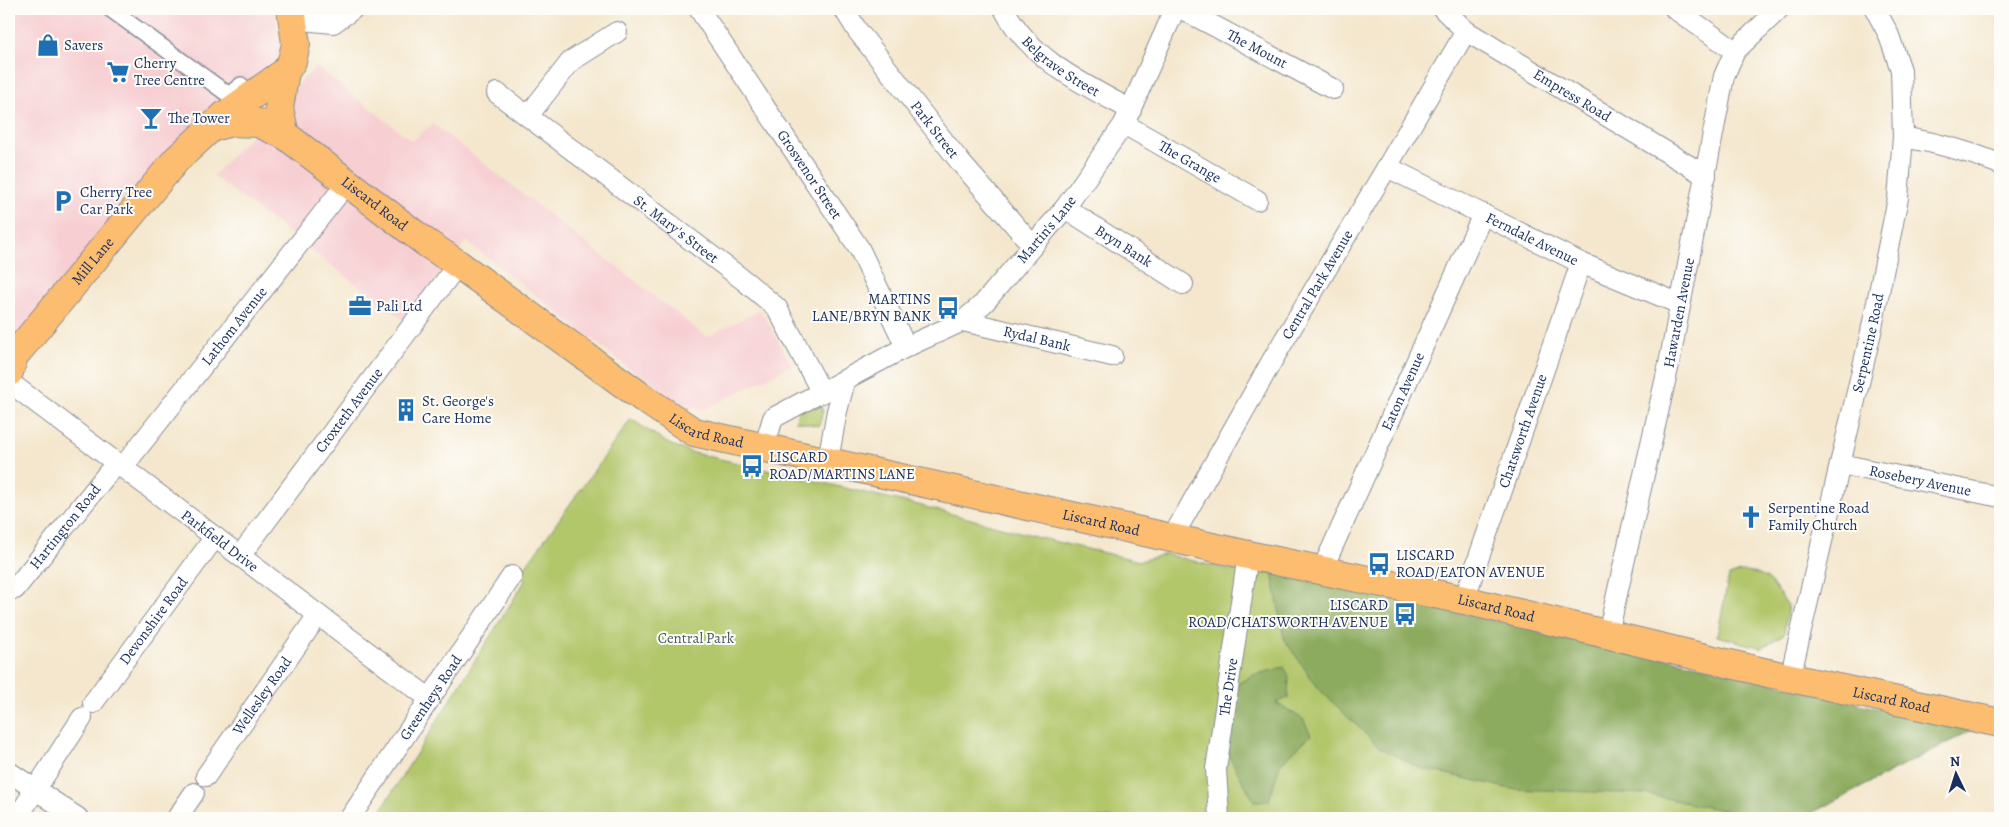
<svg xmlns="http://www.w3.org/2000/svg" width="2009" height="827" font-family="Alegreya,serif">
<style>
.built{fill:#f7cfd3}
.green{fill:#b2c66a;stroke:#667a64}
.forest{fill:#8dab5e;stroke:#546d5e}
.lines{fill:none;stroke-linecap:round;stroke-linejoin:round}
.pedestrian-casing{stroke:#888b96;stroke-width:18}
.minor-casing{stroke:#888b96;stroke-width:22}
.primary-casing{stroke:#888b96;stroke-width:30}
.pedestrian{stroke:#fff;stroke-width:15}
.minor{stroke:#fff;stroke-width:20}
.primary{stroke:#fcbd6f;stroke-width:28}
.labels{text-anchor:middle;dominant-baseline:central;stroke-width:4;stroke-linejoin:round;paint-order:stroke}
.poi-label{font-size:15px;fill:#1b2f5e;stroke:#fdfcf7;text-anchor:start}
.street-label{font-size:15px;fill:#1b2f5e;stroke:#fdfcf7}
.park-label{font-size:15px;fill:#485c62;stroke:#fdfcf7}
</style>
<rect width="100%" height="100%" fill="#fdfcf7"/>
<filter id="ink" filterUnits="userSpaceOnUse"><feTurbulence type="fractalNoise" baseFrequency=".02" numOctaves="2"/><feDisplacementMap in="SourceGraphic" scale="10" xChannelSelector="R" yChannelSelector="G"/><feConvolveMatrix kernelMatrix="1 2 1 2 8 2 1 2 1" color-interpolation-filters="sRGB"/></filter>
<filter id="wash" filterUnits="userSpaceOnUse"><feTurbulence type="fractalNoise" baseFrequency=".0096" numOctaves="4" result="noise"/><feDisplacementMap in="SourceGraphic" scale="20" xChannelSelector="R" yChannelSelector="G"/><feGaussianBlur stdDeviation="1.12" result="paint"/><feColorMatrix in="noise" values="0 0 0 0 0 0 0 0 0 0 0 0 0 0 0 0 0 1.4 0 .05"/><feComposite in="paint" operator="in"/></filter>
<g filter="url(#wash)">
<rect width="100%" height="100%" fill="#f4e7cd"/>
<g class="built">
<path d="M9,9H275L280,55L247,85L9,343Z"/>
<path d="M316,66L412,141L433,124L707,337L760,310L792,365L701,411L682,403L634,372L466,241L404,320L213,176Z"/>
</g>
<g class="green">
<path d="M809,403L821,405L823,412L819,426L795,421L800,409Z"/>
<path d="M631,419L669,444L690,452L918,505L1061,543L1140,561L1166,554L1229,570L1272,572L1970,731L1802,818H376L525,581L520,574Z"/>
<path d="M1740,572C1769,572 1771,584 1788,605L1784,634L1762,648L1717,636L1729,576Z"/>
</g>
<g class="forest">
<path d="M1272,572L1725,671L1970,731L1802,818H1756L1752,815L1696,805L1647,794L1511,789L1420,768L1379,747L1319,689L1284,639Z"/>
<path d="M1284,667L1289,676L1288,698L1276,703L1303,719L1311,735L1280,764L1269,801H1254L1231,760L1218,729L1228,689L1253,675Z"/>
</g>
</g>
<g filter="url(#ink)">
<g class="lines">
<defs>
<path id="pedestrian" d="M110,9L229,95L241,85L252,96"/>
<g id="minor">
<path id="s1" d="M699,9L859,248L906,347"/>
<path id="s2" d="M844,9L857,30L961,163L1033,246"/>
<path id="s3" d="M1004,9C1031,60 1083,84 1131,110"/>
<path id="s4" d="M1182,9L1333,89"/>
<path id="s5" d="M1443,9L1466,31L1706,176"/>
<path d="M1675,9L1735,51"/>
<path d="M293,19L333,23L353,9"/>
<path id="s6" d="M497,93L746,282L777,308L822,393"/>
<path d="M528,116L571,61L617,32"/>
<path id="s7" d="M1124,124L1257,200"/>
<path d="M1903,137C1937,143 1968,151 2000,164"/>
<path id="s8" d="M1387,167L1581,263L1680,304"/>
<path id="s9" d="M1065,208L1183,284"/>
<path id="s10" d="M963,321L1112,356"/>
<path id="s11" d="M9,382L430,699"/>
<path id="s12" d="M764,448L773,418L906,347L963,321L984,303L1065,208L1124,124L1175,9"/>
<path d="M828,460L837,411L845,381"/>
<path id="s13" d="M1840,464L2000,497"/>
<path id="s14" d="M122,468L347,183"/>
<path id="s15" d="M1172,538L1273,359L1387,167L1466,31"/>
<path id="s16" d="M240,556L458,264"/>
<path id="s17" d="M1322,570L1483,214"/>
<path id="s18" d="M15,589L116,463"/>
<path id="s19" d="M1464,600L1581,263"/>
<path id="s20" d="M1608,634L1669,364L1724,76L1735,51L1779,9"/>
<path id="s21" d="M1790,678L1871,332L1898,198L1903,137L1901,70L1888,33L1875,9"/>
<path id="s22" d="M93,703L215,537"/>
<path d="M9,772L78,818"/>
<path id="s23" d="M206,776L318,615"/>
<path d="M17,818L82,718"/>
<path d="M177,818L194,793"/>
<path id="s24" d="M350,818L512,576"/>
<path id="s25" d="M1219,818L1216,769L1248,555"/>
</g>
<g id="primary">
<path id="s26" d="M213,127L231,122L258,123L285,135L425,242L458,264L643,398L694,432L1248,555L1464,600L1768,673L2000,723"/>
<path d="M285,135L279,108L285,72"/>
<path id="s27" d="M9,372L14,356L176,160L225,115L285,72L292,61L296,44L291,9"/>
</g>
</defs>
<use href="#pedestrian" class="pedestrian-casing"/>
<use href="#minor" class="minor-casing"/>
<use href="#primary" class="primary-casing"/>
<use href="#pedestrian" class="pedestrian"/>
<use href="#minor" class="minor"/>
<use href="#primary" class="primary"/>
</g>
</g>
<defs>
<symbol id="shop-bare" viewBox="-9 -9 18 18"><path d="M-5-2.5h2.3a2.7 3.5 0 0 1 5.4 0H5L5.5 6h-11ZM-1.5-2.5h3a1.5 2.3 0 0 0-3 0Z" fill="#1f6fb2" stroke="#fdfcf7" stroke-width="2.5" paint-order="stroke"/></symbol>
<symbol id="supermarket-bare" viewBox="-9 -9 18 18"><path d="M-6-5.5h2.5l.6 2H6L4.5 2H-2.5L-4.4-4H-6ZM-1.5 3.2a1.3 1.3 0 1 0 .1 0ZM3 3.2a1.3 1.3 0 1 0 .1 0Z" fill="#1f6fb2" stroke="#fdfcf7" stroke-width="2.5" paint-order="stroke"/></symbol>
<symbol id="bar-bare" viewBox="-9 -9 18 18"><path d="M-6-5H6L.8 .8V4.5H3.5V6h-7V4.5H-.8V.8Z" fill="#1f6fb2" stroke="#fdfcf7" stroke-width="2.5" paint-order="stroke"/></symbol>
<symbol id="parking-bare" viewBox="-9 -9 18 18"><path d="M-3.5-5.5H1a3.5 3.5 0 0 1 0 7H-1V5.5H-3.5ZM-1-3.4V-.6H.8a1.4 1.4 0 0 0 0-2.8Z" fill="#1f6fb2" stroke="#fdfcf7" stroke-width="2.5" paint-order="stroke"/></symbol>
<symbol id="office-bare" viewBox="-9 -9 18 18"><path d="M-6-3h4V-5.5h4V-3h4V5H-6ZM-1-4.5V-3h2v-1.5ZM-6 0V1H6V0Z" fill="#1f6fb2" stroke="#fdfcf7" stroke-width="2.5" paint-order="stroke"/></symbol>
<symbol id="bus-bare" viewBox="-9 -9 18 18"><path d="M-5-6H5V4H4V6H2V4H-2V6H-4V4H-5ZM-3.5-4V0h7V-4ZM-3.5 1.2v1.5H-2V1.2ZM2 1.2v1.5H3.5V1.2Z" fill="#1f6fb2" stroke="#fdfcf7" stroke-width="2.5" paint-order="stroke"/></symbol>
<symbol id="building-bare" viewBox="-9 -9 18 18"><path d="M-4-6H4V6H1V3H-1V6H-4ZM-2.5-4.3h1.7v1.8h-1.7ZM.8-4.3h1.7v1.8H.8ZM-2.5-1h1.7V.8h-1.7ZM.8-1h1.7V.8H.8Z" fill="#1f6fb2" stroke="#fdfcf7" stroke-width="2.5" paint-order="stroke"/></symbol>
<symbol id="church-bare" viewBox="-9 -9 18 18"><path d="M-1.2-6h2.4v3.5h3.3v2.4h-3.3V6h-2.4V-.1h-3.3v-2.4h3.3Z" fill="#1f6fb2" stroke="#fdfcf7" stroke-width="2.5" paint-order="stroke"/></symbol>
</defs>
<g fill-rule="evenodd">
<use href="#shop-bare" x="32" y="29" width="32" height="32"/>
<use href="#supermarket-bare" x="102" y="56" width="32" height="32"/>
<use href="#bar-bare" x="135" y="102" width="32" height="32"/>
<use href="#parking-bare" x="47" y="185" width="32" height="32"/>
<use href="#office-bare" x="344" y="290" width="32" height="32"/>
<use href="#bus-bare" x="932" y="292" width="32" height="32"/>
<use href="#building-bare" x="390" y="394" width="32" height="32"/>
<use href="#bus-bare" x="736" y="450" width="32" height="32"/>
<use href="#church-bare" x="1735" y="501" width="32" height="32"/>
<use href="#bus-bare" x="1363" y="548" width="32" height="32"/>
<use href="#bus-bare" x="1389" y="598" width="32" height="32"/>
</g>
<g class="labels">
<g class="poi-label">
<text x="64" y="45">Savers</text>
<text x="134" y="63">Cherry<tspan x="134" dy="17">Tree Centre</tspan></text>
<text x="168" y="118">The Tower</text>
<text x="80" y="192">Cherry Tree<tspan x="80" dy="17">Car Park</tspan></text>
<text x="931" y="299" text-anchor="end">MARTINS<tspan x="931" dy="17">LANE/BRYN BANK</tspan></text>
<text x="376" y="306">Pali Ltd</text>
<text x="422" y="401">St. George's<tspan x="422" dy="17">Care Home</tspan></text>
<text x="769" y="457">LISCARD<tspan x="769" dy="17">ROAD/MARTINS LANE</tspan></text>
<text x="1768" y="508">Serpentine Road<tspan x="1768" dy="17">Family Church</tspan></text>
<text x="1396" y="555">LISCARD<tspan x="1396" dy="17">ROAD/EATON AVENUE</tspan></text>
<text x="1388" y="605" text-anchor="end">LISCARD<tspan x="1388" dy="17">ROAD/CHATSWORTH AVENUE</tspan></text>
</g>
<g class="street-label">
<text stroke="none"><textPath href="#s4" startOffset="85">The Mount</textPath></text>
<text stroke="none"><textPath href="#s3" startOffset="82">Belgrave Street</textPath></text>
<text stroke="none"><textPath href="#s5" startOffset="156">Empress Road</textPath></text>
<text stroke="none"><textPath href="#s2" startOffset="151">Park Street</textPath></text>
<text stroke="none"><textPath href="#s7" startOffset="76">The Grange</textPath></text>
<text stroke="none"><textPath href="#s1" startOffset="199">Grosvenor Street</textPath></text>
<text stroke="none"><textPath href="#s26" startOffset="188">Liscard Road</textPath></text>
<text stroke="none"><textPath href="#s6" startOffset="225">St. Mary's Street</textPath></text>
<text stroke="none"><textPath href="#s12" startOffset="369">Martin's Lane</textPath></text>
<text stroke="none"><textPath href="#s8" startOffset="162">Ferndale Avenue</textPath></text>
<text stroke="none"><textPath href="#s9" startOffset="70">Bryn Bank</textPath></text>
<text stroke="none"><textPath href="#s27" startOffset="140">Mill Lane</textPath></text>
<text stroke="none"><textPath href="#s15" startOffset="292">Central Park Avenue</textPath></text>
<text stroke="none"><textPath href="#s20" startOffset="329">Hawarden Avenue</textPath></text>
<text stroke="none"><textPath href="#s14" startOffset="181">Lathom Avenue</textPath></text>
<text stroke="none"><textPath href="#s10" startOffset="76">Rydal Bank</textPath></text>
<text stroke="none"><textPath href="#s21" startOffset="344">Serpentine Road</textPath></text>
<text stroke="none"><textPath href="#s17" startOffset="196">Eaton Avenue</textPath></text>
<text stroke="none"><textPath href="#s16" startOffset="182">Croxteth Avenue</textPath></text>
<text stroke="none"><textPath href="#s26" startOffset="592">Liscard Road</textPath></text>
<text stroke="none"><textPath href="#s19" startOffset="179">Chatsworth Avenue</textPath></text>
<text stroke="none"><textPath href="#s13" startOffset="82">Rosebery Avenue</textPath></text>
<text stroke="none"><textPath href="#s26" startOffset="998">Liscard Road</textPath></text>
<text stroke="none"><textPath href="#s18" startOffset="80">Hartington Road</textPath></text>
<text stroke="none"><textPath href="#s11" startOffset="264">Parkfield Drive</textPath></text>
<text stroke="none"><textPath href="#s26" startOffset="1402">Liscard Road</textPath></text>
<text stroke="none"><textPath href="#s22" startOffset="102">Devonshire Road</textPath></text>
<text stroke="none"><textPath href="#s25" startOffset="132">The Drive</textPath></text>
<text stroke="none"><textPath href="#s23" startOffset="98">Wellesley Road</textPath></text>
<text stroke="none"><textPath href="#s24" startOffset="145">Greenheys Road</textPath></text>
<text stroke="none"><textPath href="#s26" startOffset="1808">Liscard Road</textPath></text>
</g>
<g class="park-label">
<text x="696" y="638">Central Park</text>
</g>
</g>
<rect width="2009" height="827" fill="none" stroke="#fdfcf7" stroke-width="30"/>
<g transform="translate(1956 774) rotate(356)" stroke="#fdfcf7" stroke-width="4" paint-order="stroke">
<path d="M0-4L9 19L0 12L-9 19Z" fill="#1b2f5e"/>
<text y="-8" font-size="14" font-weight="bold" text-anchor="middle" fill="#1b2f5e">N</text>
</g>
</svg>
